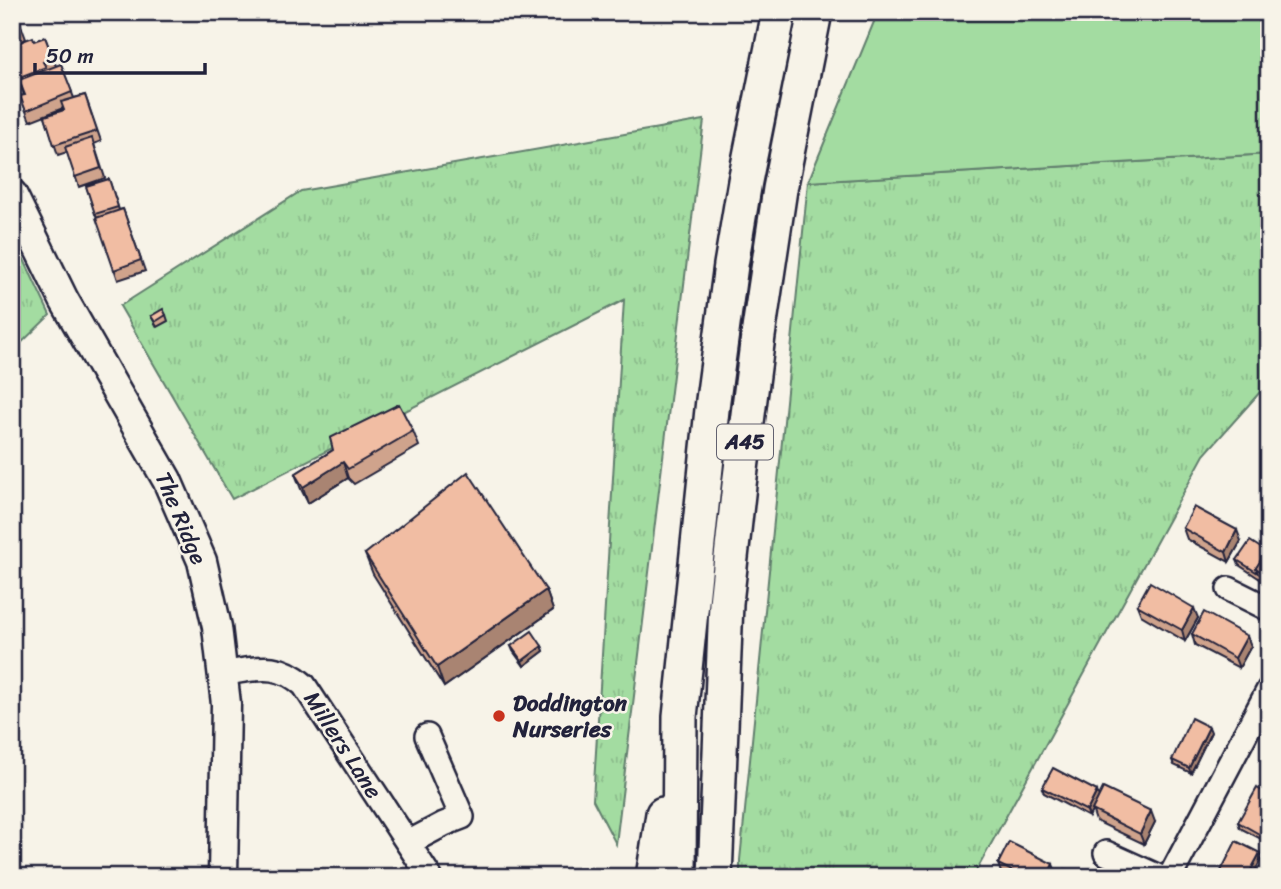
<svg xmlns="http://www.w3.org/2000/svg" width="1281" height="889" font-family="Sriracha,sans-serif">
<style>
.grass{fill:url(#grass-tufts);stroke:#627f6e;stroke-width:2}
.park{fill:#a3dca1;stroke:#627f6e;stroke-width:2}
.lines{fill:none;stroke-linecap:round;stroke-linejoin:round}
.minor-casing{stroke:#22223b;stroke-width:28}
.major-casing{stroke:#22223b;stroke-width:33}
.highway-casing{stroke:#22223b;stroke-width:38}
.minor{stroke:#f7f3e8;stroke-width:23}
.major{stroke:#f7f3e8;stroke-width:28}
.highway{stroke:#f7f3e8;stroke-width:33}
.wall{fill:#cfa38c;stroke:#22223b;stroke-width:2}
.shaded-wall{fill:#a98472;stroke:#22223b;stroke-width:2}
.building{fill:#f1bda3;stroke:#22223b;stroke-width:2}
.poi-dot{fill:#c8321e;stroke:#f7f3e8;stroke-width:2.5}
.labels{text-anchor:middle;dominant-baseline:central;stroke-width:5;stroke-linejoin:round;paint-order:stroke}
.shield{fill:#f7f3e8;stroke:#62616f;stroke-width:2}
.shield-label{font-size:21px;font-weight:bold;fill:#22223b}
.street-label{font-size:23px;fill:#22223b;stroke:#f7f3e8}
.poi-label{font-size:23px;font-weight:bold;fill:#22223b;stroke:#f7f3e8;text-anchor:start}
</style>
<defs>
<pattern id="grass-tufts" width="24" height="20" patternUnits="userSpaceOnUse" patternTransform="scale(1.75)"><rect width="24" height="20" fill="#a3dca1"/><path d="M3 7l-1-3M5 7V3M7 7l1-3M15 17l-1-3M17 17v-4M19 17l1-3" fill="none" stroke="#8cbc8c"/></pattern>
</defs>
<rect width="100%" height="100%" fill="#f7f3e8"/>
<filter id="ink" filterUnits="userSpaceOnUse"><feTurbulence type="fractalNoise" baseFrequency=".0143" numOctaves="2"/><feDisplacementMap in="SourceGraphic" scale="14" xChannelSelector="R" yChannelSelector="G"/><feConvolveMatrix kernelMatrix="1 2 1 2 8 2 1 2 1" color-interpolation-filters="sRGB"/></filter>
<g filter="url(#ink)">
<g class="grass">
<path d="M704,120L616,844L593,800L624,300L232,499L120,306L301,191Z"/>
<path d="M1269,154V382L1204,455L973,877H740V860L808,182Z"/>
<path d="M12,234L50,315L12,352Z"/>
</g>
<path class="park" d="M878,12H1269V154L808,182Z"/>
<g class="lines">
<defs>
<g id="minor">
<path d="M1229,589L1269,609"/>
<path d="M224,673C257,669 277,661 304,685L430,877"/>
<path d="M408,843L444,824L462,817L427,736"/>
<path d="M1106,853L1159,877"/>
<path d="M1170,877L1269,689"/>
</g>
<path id="major" d="M12,194L64,300L167,480L202,561L217,627L226,704L223,877"/>
<g id="highway">
<path d="M653,877L663,814"/>
<path d="M679,877L680,717L713,400L731,265L745,181L779,12"/>
<path d="M715,877L726,603L739,485L758,336L780,189L815,12"/>
</g>
</defs>
<use href="#minor" class="minor-casing"/>
<use href="#major" class="major-casing"/>
<use href="#highway" class="highway-casing"/>
<use href="#minor" class="minor"/>
<use href="#major" class="major"/>
<use href="#highway" class="highway"/>
</g>
<g class="wall">
<path d="M12,12H16L26,39L12,45Z"/>
<path d="M45,37L56,66L61,64L74,98L85,95L101,141L94,144L105,178L79,187L67,152L58,155L45,116L64,110L63,108L30,121L20,96L24,95L12,67L34,41Z"/>
<path d="M109,179L119,210L123,209L145,271L118,280L86,186Z"/>
<path d="M166,315L168,321L157,327L151,316Z"/>
<path d="M413,431L419,446L354,484L348,478L308,503L301,489L295,474L333,450Z"/>
<path d="M1183,528L1241,541L1229,562L1187,539Z"/>
<path d="M1269,549V585L1239,565L1237,560L1267,552Z"/>
<path d="M365,554L546,590L553,610L444,687L373,574Z"/>
<path d="M1137,605L1198,618L1185,641L1141,615Z"/>
<path d="M1192,634L1251,646L1239,668L1195,645Z"/>
<path d="M511,646H542L544,651L524,666L513,651Z"/>
<path d="M1211,732L1191,773L1174,765L1172,760Z"/>
<path d="M1042,788L1099,796L1155,822L1144,844L1096,821L1092,809L1089,817L1044,793Z"/>
<path d="M1269,795V830L1263,840L1240,828L1238,822Z"/>
<path d="M998,864L1057,875L1056,877H1007L1002,875Z"/>
</g>
<g class="shaded-wall">
<path d="M343,462L348,478L308,503L303,487Z"/>
<path d="M1237,530L1241,541L1229,562L1226,552Z"/>
<path d="M546,590L553,610L444,687L437,667Z"/>
<path d="M1194,608L1198,618L1185,641L1182,630Z"/>
<path d="M1247,636L1251,646L1239,668L1235,658Z"/>
<path d="M542,646L544,651L524,666L522,661Z"/>
<path d="M1209,727L1211,732L1191,773L1189,768Z"/>
<path d="M1097,791L1099,797L1089,817L1087,811Z"/>
<path d="M1151,811L1155,822L1144,844L1140,834Z"/>
<path d="M1269,821V830L1263,840L1261,835Z"/>
<path d="M1260,853L1262,858L1252,877H1247Z"/>
<path d="M1053,864L1057,875L1056,877H1047Z"/>
</g>
<g class="building">
<path d="M12,12H16L22,29L12,33Z"/>
<path d="M33,37L34,41L45,37L53,58L43,62L46,67L17,78L12,66V45Z"/>
<path d="M61,64L72,92L26,111L20,96L25,95L19,80Z"/>
<path d="M85,95L97,131L54,145L45,116L64,110L61,102Z"/>
<path d="M92,138L101,168L75,177L65,147Z"/>
<path d="M109,179L118,207L95,214L86,186Z"/>
<path d="M123,209L141,260L114,270L96,218Z"/>
<path d="M163,309L166,315L155,322L151,316Z"/>
<path d="M399,404L413,431L348,469L343,462L303,487L295,474L333,450L330,438Z"/>
<path d="M468,472L546,590L437,667L365,554Z"/>
<path d="M1194,507L1237,530L1226,552L1183,528Z"/>
<path d="M1250,541L1267,552L1256,568L1258,573L1237,560Z"/>
<path d="M1268,549H1269V577L1256,568Z"/>
<path d="M1150,582L1194,608L1182,630L1137,605Z"/>
<path d="M1204,612L1247,636L1235,658L1192,634Z"/>
<path d="M532,631L542,646L522,661L511,646Z"/>
<path d="M1191,718L1209,727L1189,768L1172,760Z"/>
<path d="M1053,768L1097,791L1087,811L1042,788Z"/>
<path d="M1103,788L1151,811L1140,834L1092,810Z"/>
<path d="M1257,788L1269,795V821L1261,835L1238,822Z"/>
<path d="M1236,841L1260,853L1247,877H1218Z"/>
<path d="M1009,842L1053,864L1047,877H1024L998,864Z"/>
<path d="M1065,869L1081,877H1061Z"/>
</g>
</g>
<circle class="poi-dot" cx="499" cy="716" r="7"/>
<g class="labels">
<rect class="shield" x="717" y="424.5" width="56" height="35" rx="5"/>
<g class="shield-label">
<text x="745" y="442">A45</text>
</g>
<g class="street-label">
<text transform="translate(181 518) rotate(67)">The Ridge</text>
<text transform="translate(343 745) rotate(57)">Millers Lane</text>
</g>
<g class="poi-label">
<text x="513" y="703">Doddington<tspan x="513" dy="26">Nurseries</tspan></text>
</g>
</g>
<rect width="1281" height="889" fill="none" stroke="#f7f3e8" stroke-width="42"/>
<rect x="21" y="21" width="1239" height="847" fill="none" stroke="#22223b" stroke-width="2.5" filter="url(#ink)"/>
<path d="M35 63v10h170v-10" fill="none" stroke="#22223b" stroke-width="3.5"/>
<text x="46" y="63" font-size="21" fill="#22223b" stroke="#f7f3e8" stroke-width="5" paint-order="stroke">50 m</text>
</svg>
